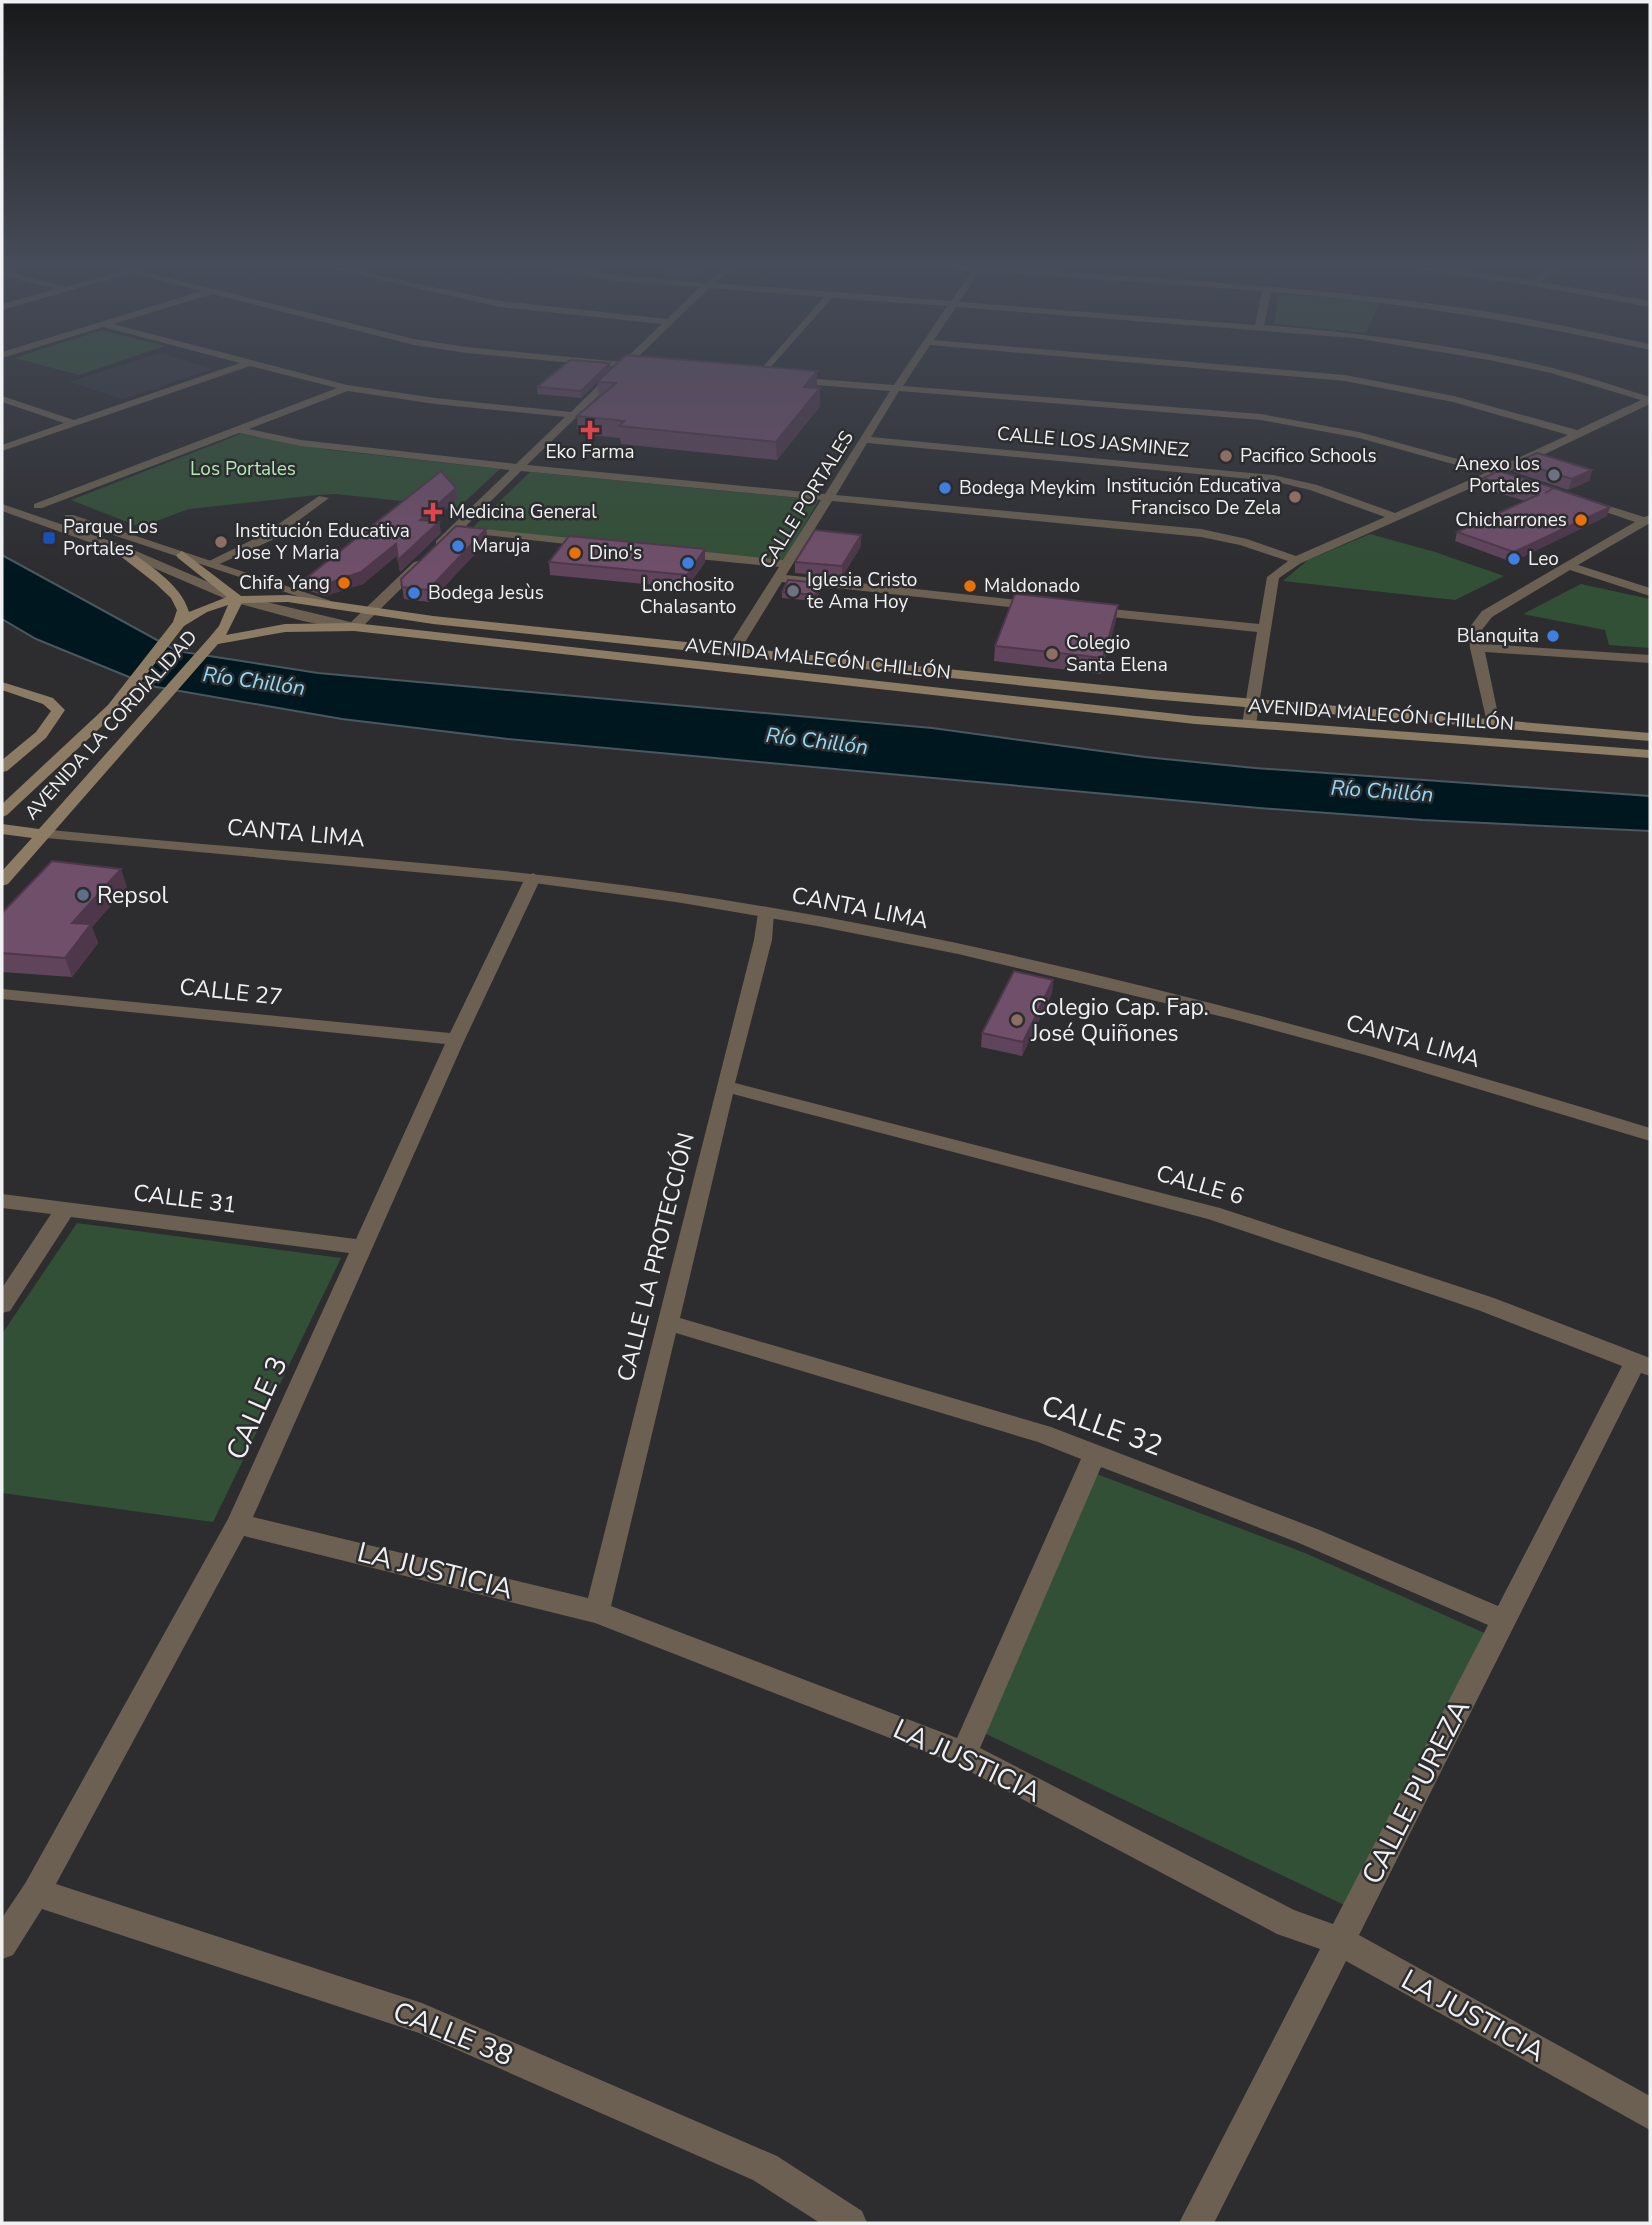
<svg xmlns="http://www.w3.org/2000/svg" width="1652" height="2225" font-family="'Nunito Sans',sans-serif">
<style>
.built{fill:#36373f}
.green{fill:#325035}
.water{fill:#00171f;stroke:#48585e;stroke-width:2}
.lines{fill:none;stroke-linecap:round;stroke-linejoin:round}
.minor{fill:#6b6051;fill-rule:evenodd}
.tertiary{fill:#6b6051;fill-rule:evenodd}
.secondary{fill:#8d7c64;fill-rule:evenodd}
.wall{fill:#60445b}
.shaded-wall{fill:#4e374a}
.building{fill:#704f6a;stroke:#4e374a;stroke-width:2}
.health-dot{fill:#e0444e;stroke:#2d2d30;stroke-width:2.5}
.education-dot{fill:#8d6e63;stroke:#2d2d30;stroke-width:2.5}
.worship-dot{fill:#6b7280;stroke:#2d2d30;stroke-width:2.5}
.shop-dot{fill:#3f7fe0;stroke:#2d2d30;stroke-width:2.5}
.food-dot{fill:#e8710a;stroke:#2d2d30;stroke-width:2.5}
.transit-dot{fill:#1a4fb4;stroke:#2d2d30;stroke-width:2.5}
.service-dot{fill:#5c6f8a;stroke:#2d2d30;stroke-width:2.5}
.labels{text-anchor:middle;dominant-baseline:central;stroke-width:5;stroke-linejoin:round;paint-order:stroke}
.far-street-label{font-size:19px;fill:#f0f1f2;stroke:#2d2d30}
.far-poi-label{font-size:19px;fill:#f0f1f2;stroke:#2d2d30;text-anchor:start}
.far-park-label{font-size:19px;fill:#b1e9b6;stroke:#2d2d30}
.far-water-label{font-size:21px;font-style:italic;fill:#8bddfb;stroke:#2d2d30}
.street-label{font-size:23px;fill:#f0f1f2;stroke:#2d2d30}
.poi-label{font-size:23px;fill:#f0f1f2;stroke:#2d2d30;text-anchor:start}
.near-street-label{font-size:28px;fill:#f0f1f2;stroke:#2d2d30}
</style>
<rect width="100%" height="100%" fill="#2d2d30"/>
<path class="built" d="M160,353L213,369L122,399L69,382Z"/>
<g class="green">
<path d="M1279,294L1380,301L1366,333L1274,324Z"/>
<path d="M102,330L165,346L79,375L15,358Z"/>
<path d="M241,434L330,450L500,469L459,507L336,494L317,495L189,509L140,527L71,500Z"/>
<path d="M530,472L819,500L783,562L470,530Z"/>
<path d="M1370,534L1435,552L1504,576L1455,600L1283,581L1308,560Z"/>
<path d="M1581,584L1650,599V648L1609,645L1605,630L1523,614Z"/>
<path d="M77,1223L341,1258L213,1522L2,1493V1334Z"/>
<path d="M1094,1473L1305,1553L1489,1635L1355,1910L982,1732Z"/>
</g>
<path class="water" d="M2,555L177,651L318,673L932,728L1145,757L1255,768L1650,796V831L1423,820L1259,808L508,739L342,719L151,686L36,639L2,619Z"/>
<g class="lines">
<g class="minor">
<path d="M151,263H163L141,271L414,339L466,347L622,362L662,324L500,307L307,263H320L500,301L667,319L700,287L623,282L518,263H535L623,276L705,283L731,263H740L715,283L951,301L972,271L891,263L975,266L977,263H985L983,267C1143,278 1304,285 1463,308C1526,317 1588,331 1650,344V350C1525,322 1399,302 1271,292L1264,325C1361,333 1458,345 1553,368C1586,376 1618,387 1650,397V404L1505,473L1521,478V482L1496,477L1301,563L1279,578L1256,724L1249,728L1242,724L1257,632L1092,615L1086,611L1092,607L1259,624L1267,577L1288,561L1240,545L1201,537L832,501L786,575L1037,602L1043,606L1037,610L782,582L739,652L732,656L725,652L779,567L678,557L672,553L678,549L783,560L821,500L521,471L465,527L589,540L595,544L593,547L459,532L440,548L436,547V541L510,470L301,446L239,433L42,508H34V504L337,388L250,366L2,451V445L64,423L2,402V396L74,420L240,363L103,327L2,358V352L202,291L131,273L2,310V304L56,289L2,275V270L66,287ZM980,271L1262,291L1255,325L959,302ZM709,288L824,297L756,375V379L759,380L832,298L947,306L894,385L791,377L786,380L791,383L890,391L825,494L527,465L627,368L645,369V365L632,363ZM212,294L414,345L466,353L617,367L571,412L435,398L347,385L113,324ZM956,307L1354,338L1489,360L1551,373L1641,400L1577,430L1454,396L1345,375L934,340ZM930,345L1345,381L1453,402L1568,435L1494,469L1359,432L1261,414L903,386ZM348,391L435,404L565,417L516,464L301,440L249,429ZM899,391L1261,420L1359,438L1485,473L1395,513L1317,485L1273,475L871,437ZM867,443L1273,481L1310,490L1385,517L1296,556L1247,539L1201,529L836,495Z"/>
<path d="M1372,263H1392L1532,280L1557,263H1566L1541,282L1650,301V307L1534,286Z"/>
<path d="M319,496L329,498L272,540L213,567L203,564L264,534Z"/>
<path d="M1582,500H1590L1644,517L1650,515V523L1578,565L1650,588V596L1570,570L1492,617L1481,631L1483,644L1650,655V663L1485,652L1500,724L1498,727H1488L1470,648L1469,628L1482,611L1635,522L1582,504Z"/>
<path d="M418,561L424,565L422,568L359,630H349V624L414,562Z"/>
<path d="M533,873L541,878L465,1039L253,1517L588,1598L754,940L758,913L766,908L772,909L774,913L772,940L735,1083L1220,1208L1494,1298L1650,1358V1376L1641,1373L1359,1935L1650,2096V2130L1346,1961L1214,2223H1179L1320,1949L1277,1934L954,1763L595,1623L244,1536L56,1884L422,2003L777,2156L862,2211L867,2223H820L753,2180L419,2033L42,1909L13,1955L2,1959V1918L26,1882L228,1519L349,1253L71,1217L10,1311L2,1313V1288L51,1214L2,1208V1194L356,1239L445,1044L2,999V989L450,1033L525,878ZM733,1094L1208,1219L1478,1310L1622,1366L1498,1606L1317,1529L1051,1427L680,1318ZM676,1333L1038,1442L1081,1459L957,1738L611,1606ZM1101,1467L1299,1543L1488,1625L1333,1924L1294,1910L980,1748Z"/>
</g>
<g class="tertiary">
<path d="M2,504L122,545L241,596L359,624L360,627L354,631L303,621L233,602L114,551L2,511Z"/>
<path d="M65,515H73L331,601L329,604H321L65,519Z"/>
<path d="M41,829C252,851 463,861 673,892C1005,941 1330,1030 1650,1128V1141L1369,1056L1232,1019L958,954L817,926L676,902L534,883L35,837L33,834L35,831Z"/>
</g>
<g class="secondary">
<path d="M114,545H122C145,563 181,583 189,612L227,597L178,558L176,555L182,551L241,596L288,595L433,616L1151,690L1650,733V741L1151,699L433,624L288,602L242,603L226,635L285,624L354,623L1195,716L1650,750V758L1195,724L354,631L285,632L218,644L8,884L2,886V871L32,838L2,834V824L39,829L209,638L219,626L228,605L207,612L184,626L118,711L7,815L2,817V804L108,705L173,622L177,610L171,598L155,583L114,551Z"/>
<path d="M2,682L53,698L65,710L46,738L7,771L2,772V760L36,732L51,711L43,704L2,690Z"/>
</g>
</g>
<g class="wall">
<path d="M658,263H711L692,279L665,277L658,267Z"/>
<path d="M610,363V370L817,371V388H820V406L777,460L621,444L620,438L578,434L577,416L599,398L597,382L581,398L538,394L537,387Z"/>
<path d="M1517,462L1592,470L1589,481L1568,490L1514,472Z"/>
<path d="M1483,478L1607,516L1512,562L1455,541L1457,532L1525,501L1480,487Z"/>
<path d="M456,488L457,499L433,521L439,522L441,533L400,572L397,555L363,584L325,596L307,590L305,579Z"/>
<path d="M486,529L488,540L430,602L404,599L401,579Z"/>
<path d="M861,546L842,577L795,573V562Z"/>
<path d="M705,549V562L687,588L550,575L549,562Z"/>
<path d="M821,583V589L815,601L782,598V592Z"/>
<path d="M1116,620L1101,674L994,661L995,646Z"/>
<path d="M127,887L92,927L98,943L72,977L2,972V913Z"/>
<path d="M1053,980L1052,993L1022,1056L981,1047L982,1033Z"/>
</g>
<g class="shaded-wall">
<path d="M706,263H711L692,279V275Z"/>
<path d="M610,363V370L581,398V391Z"/>
<path d="M817,371V388L804,387Z"/>
<path d="M820,388V406L777,460L776,442Z"/>
<path d="M1592,470L1589,481L1568,490L1572,479Z"/>
<path d="M456,488L457,499L422,531L420,520Z"/>
<path d="M1610,507L1607,516L1512,562L1514,552Z"/>
<path d="M439,522L441,533L400,572L398,560Z"/>
<path d="M486,529L488,540L430,602L428,590Z"/>
<path d="M861,535V546L842,577V566Z"/>
<path d="M396,544L398,555L363,584L325,596L323,585Z"/>
<path d="M705,549V562L687,588V575Z"/>
<path d="M821,583V589L815,601V595Z"/>
<path d="M1118,605L1116,620L1101,674L1103,658Z"/>
<path d="M121,869L127,887L92,927L98,943L72,977L65,958L72,923Z"/>
<path d="M1053,980L1052,993L1022,1056L1023,1042Z"/>
</g>
<g class="building">
<path d="M658,263H706L692,275L665,273Z"/>
<path d="M626,355L817,371L804,387L820,388L776,442L619,426L624,421L577,416L616,383L597,382Z"/>
<path d="M570,360L610,363L581,391L537,387Z"/>
<path d="M1537,453L1592,470L1572,479L1517,462Z"/>
<path d="M441,471L456,488L420,520L439,522L398,560L396,544L361,572L323,585L305,579Z"/>
<path d="M1499,471L1554,488L1545,493L1554,488L1610,507L1514,552L1457,532L1538,495L1483,478Z"/>
<path d="M456,526L486,529L428,590L402,587L401,579Z"/>
<path d="M815,530L861,535L842,566L795,562Z"/>
<path d="M569,536L705,549L687,575L549,562Z"/>
<path d="M788,580L821,583L815,595L782,592Z"/>
<path d="M1015,594L1118,605L1103,658L995,646Z"/>
<path d="M52,861L121,869L72,923L91,924L65,958L2,953V913Z"/>
<path d="M1014,971L1053,980L1023,1042L982,1033Z"/>
</g>
<linearGradient id="sky" x2="0" y2="1"><stop stop-color="#19191a"/><stop offset="0.46" stop-color="#464c59"/><stop offset="1" stop-color="#464c59" stop-opacity="0"/></linearGradient>
<rect width="1652" height="574" fill="url(#sky)"/>
<g class="health-dot">
<path d="M586.5 419.5h7v7h7v7h-7v7h-7v-7h-7v-7h7z"/>
<path d="M429.5 501.5h7v7h7v7h-7v7h-7v-7h-7v-7h7z"/>
</g>
<g class="education-dot">
<circle cx="1226" cy="456" r="7"/>
<circle cx="1295" cy="497" r="7"/>
<circle cx="221" cy="542" r="7"/>
<circle cx="1052" cy="654" r="7"/>
<circle cx="1017" cy="1020" r="7"/>
</g>
<g class="worship-dot">
<circle cx="1554" cy="475" r="7"/>
<circle cx="793" cy="591" r="7"/>
</g>
<g class="shop-dot">
<circle cx="945" cy="488" r="7"/>
<circle cx="458" cy="546" r="7"/>
<circle cx="1514" cy="559" r="7"/>
<circle cx="688" cy="563" r="7"/>
<circle cx="414" cy="593" r="7"/>
<circle cx="1553" cy="636" r="7"/>
</g>
<g class="food-dot">
<circle cx="1581" cy="520" r="7"/>
<circle cx="575" cy="553" r="7"/>
<circle cx="344" cy="583" r="7"/>
<circle cx="970" cy="586" r="7"/>
</g>
<rect class="transit-dot" x="42" y="531" width="14" height="14" rx="3.5"/>
<circle class="service-dot" cx="83" cy="895" r="7"/>
<g class="labels">
<g class="far-street-label">
<text transform="translate(1093 442) rotate(5)">CALLE LOS JASMINEZ</text>
<text transform="translate(807 500) rotate(-58)">CALLE PORTALES</text>
<text transform="translate(818 659) rotate(6)">AVENIDA MALECÓN CHILLÓN</text>
<text transform="translate(1381 715) rotate(4)">AVENIDA MALECÓN CHILLÓN</text>
<text transform="translate(111 725) rotate(-48)">AVENIDA LA CORDIALIDAD</text>
</g>
<g class="far-poi-label">
<text x="590" y="452" text-anchor="middle">Eko Farma</text>
<text x="1240" y="456">Pacifico Schools</text>
<text x="1540" y="464" text-anchor="end">Anexo los<tspan x="1540" dy="22">Portales</tspan></text>
<text x="1281" y="486" text-anchor="end">Institución Educativa<tspan x="1281" dy="22">Francisco De Zela</tspan></text>
<text x="959" y="488">Bodega Meykim</text>
<text x="449" y="512">Medicina General</text>
<text x="1567" y="520" text-anchor="end">Chicharrones</text>
<text x="63" y="527">Parque Los<tspan x="63" dy="22">Portales</tspan></text>
<text x="235" y="531">Institución Educativa<tspan x="235" dy="22">Jose Y Maria</tspan></text>
<text x="472" y="546">Maruja</text>
<text x="589" y="553">Dino's</text>
<text x="1528" y="559">Leo</text>
<text x="807" y="580">Iglesia Cristo<tspan x="807" dy="22">te Ama Hoy</tspan></text>
<text x="330" y="583" text-anchor="end">Chifa Yang</text>
<text x="688" y="585" text-anchor="middle">Lonchosito<tspan x="688" dy="22">Chalasanto</tspan></text>
<text x="984" y="586">Maldonado</text>
<text x="428" y="593">Bodega Jesùs</text>
<text x="1539" y="636" text-anchor="end">Blanquita</text>
<text x="1066" y="643">Colegio<tspan x="1066" dy="22">Santa Elena</tspan></text>
</g>
<g class="far-park-label">
<text x="243" y="469">Los Portales</text>
</g>
<g class="far-water-label">
<text transform="translate(254 681) rotate(8)">Río Chillón</text>
<text transform="translate(817 741) rotate(7)">Río Chillón</text>
<text transform="translate(1382 791) rotate(4)">Río Chillón</text>
</g>
<g class="street-label">
<text transform="translate(296 833) rotate(5)">CANTA LIMA</text>
<text transform="translate(860 908) rotate(11)">CANTA LIMA</text>
<text transform="translate(231 992) rotate(6)">CALLE 27</text>
<text transform="translate(1413 1041) rotate(16)">CANTA LIMA</text>
<text transform="translate(1200 1185) rotate(16)">CALLE 6</text>
<text transform="translate(185 1199) rotate(7)">CALLE 31</text>
<text transform="translate(656 1257) rotate(-76)">CALLE LA PROTECCIÓN</text>
</g>
<g class="poi-label">
<text x="97" y="895">Repsol</text>
<text x="1031" y="1007">Colegio Cap. Fap.<tspan x="1031" dy="26">José Quiñones</tspan></text>
</g>
<g class="near-street-label">
<text transform="translate(257 1408) rotate(-66)">CALLE 3</text>
<text transform="translate(1102 1426) rotate(20)">CALLE 32</text>
<text transform="translate(435 1571) rotate(14)">LA JUSTICIA</text>
<text transform="translate(967 1761) rotate(25)">LA JUSTICIA</text>
<text transform="translate(1416 1792) rotate(-63)">CALLE PUREZA</text>
<text transform="translate(1473 2016) rotate(29)">LA JUSTICIA</text>
<text transform="translate(453 2034) rotate(22)">CALLE 38</text>
</g>
</g>
<rect width="1652" height="2225" fill="none" stroke="#f0f1f2" stroke-width="7"/>
</svg>
